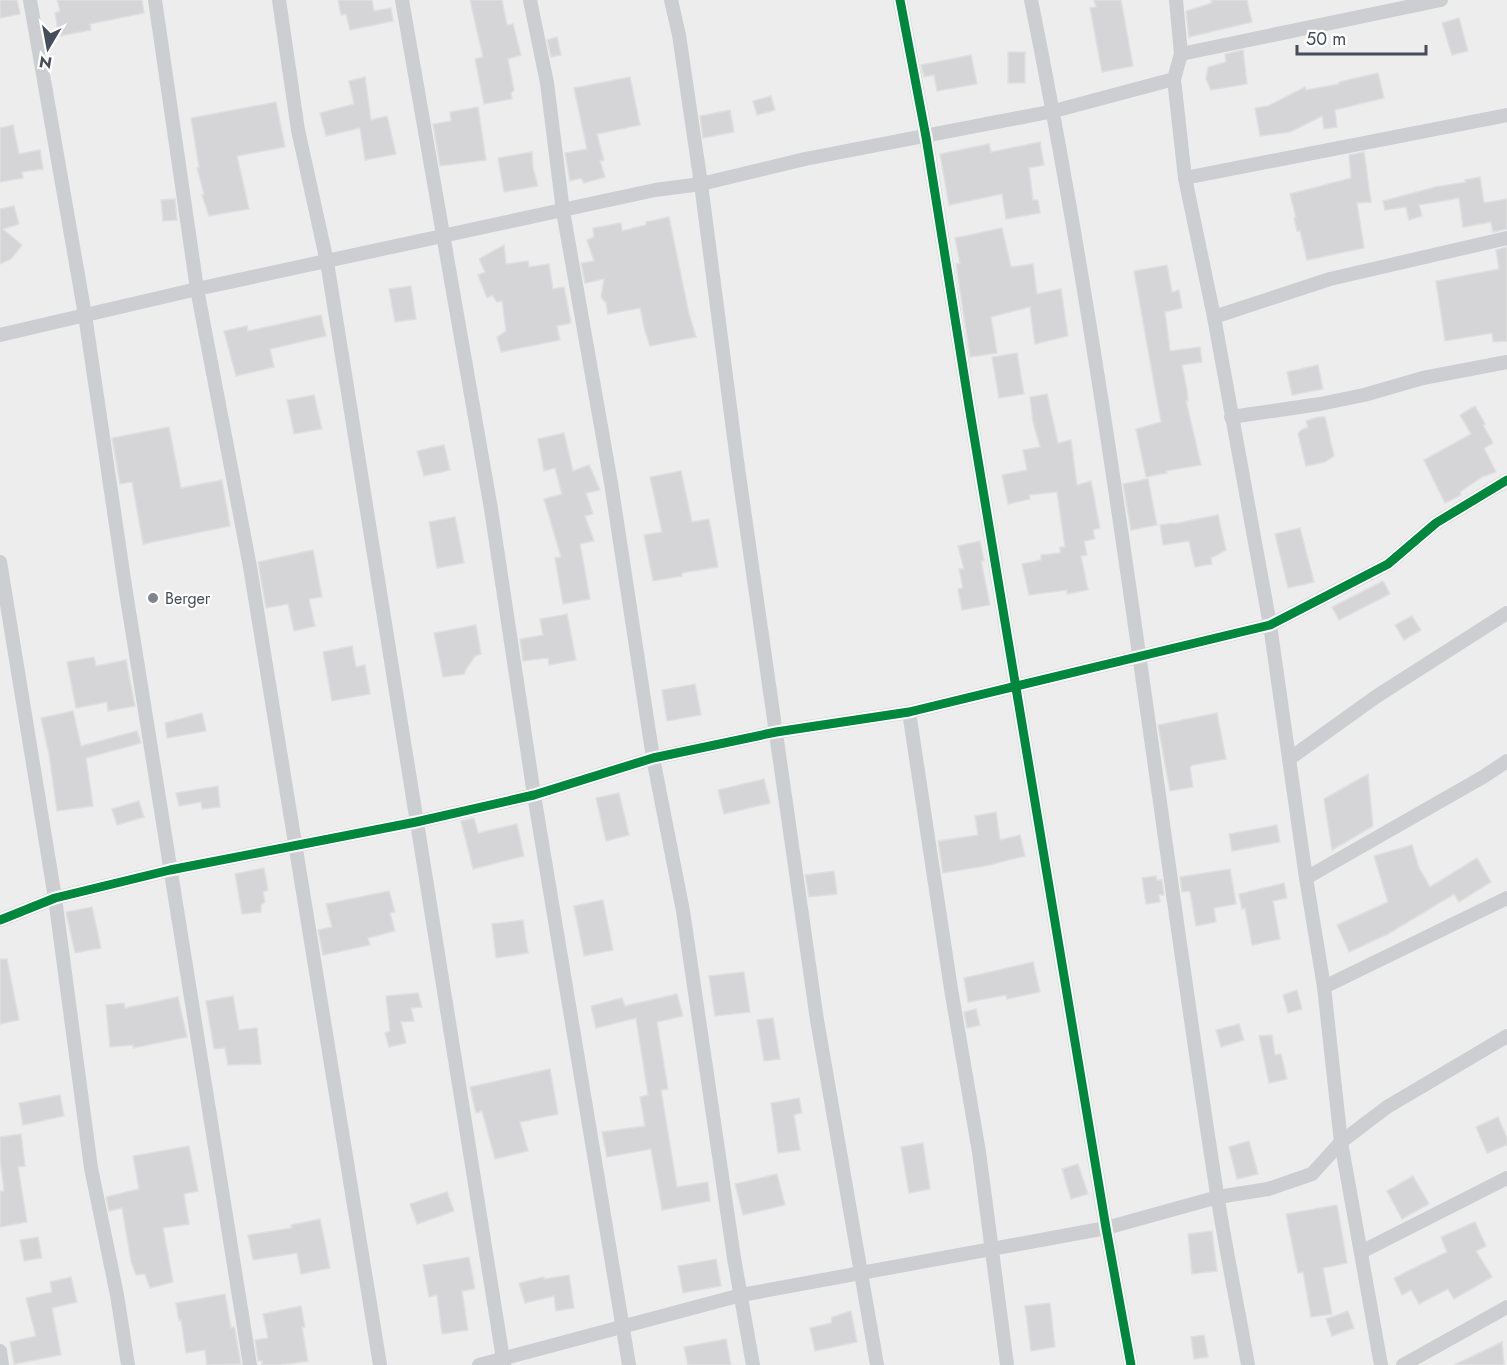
<svg xmlns="http://www.w3.org/2000/svg" width="1507" height="1365" font-family="Jost,sans-serif">
<style>
.building{fill:#d5d5d7;stroke:#dfdfe0;stroke-width:1.5}
.lines{fill:none;stroke-linecap:round;stroke-linejoin:round}
.minor{stroke:#ccced1;stroke-width:14}
.cycleway-casing{stroke:#fff;stroke-width:13}
.cycleway{stroke:#00873e;stroke-width:9}
.poi-dot{fill:#80868d;stroke:#fff;stroke-width:2}
.labels{text-anchor:middle;dominant-baseline:central;stroke-width:4.5;stroke-linejoin:round;paint-order:stroke}
.poi-label{font-size:16px;fill:#454e5a;stroke:#fff;text-anchor:start}
</style>
<rect width="100%" height="100%" fill="#eeeded"/>
<g class="building">
<path d="M0,0H17L20,14L0,18Z"/>
<path d="M57,0H142L144,13L90,24L91,30L59,36L55,13L60,11Z"/>
<path d="M338,0H372L374,11L391,8L393,21L350,30L346,14L341,15Z"/>
<path d="M470,0H502L507,25L513,24L521,55L508,59L514,90L511,93L512,99L484,104L475,59L483,57Z"/>
<path d="M1094,0H1121L1133,66L1102,72L1090,8L1096,7Z"/>
<path d="M1211,0H1247L1252,22L1189,37L1186,11L1212,3Z"/>
<path d="M1459,18L1468,51L1452,55L1442,23Z"/>
<path d="M557,37L561,55L551,57L547,40Z"/>
<path d="M1243,50L1247,84L1211,90L1206,79L1208,67L1226,62L1225,54Z"/>
<rect x="1008" y="52" width="17" height="31"/>
<path d="M971,55L977,84L937,91L934,75L924,77L921,65Z"/>
<path d="M1378,73L1384,98L1335,110L1337,127L1324,129L1322,116L1290,132L1260,136L1255,108L1268,106L1305,87L1306,90L1339,84V82Z"/>
<path d="M365,77L371,120L387,116L396,154L365,160L360,128L326,136L320,113L354,104L349,81Z"/>
<path d="M630,77L640,125L597,134L604,160L600,161L605,177L584,183L581,178L570,181L565,153L587,149L574,88Z"/>
<path d="M771,96L775,110L757,115L753,101Z"/>
<path d="M276,102L285,147L237,156L249,209L209,216L202,195L204,194L197,168L199,167L191,118Z"/>
<path d="M478,107L486,160L440,166L433,124L451,121L450,112Z"/>
<path d="M730,110L734,132L703,138L700,116Z"/>
<path d="M13,125L19,154L40,150L43,169L22,172L23,178L0,182V128Z"/>
<path d="M1040,142L1044,165L1029,168L1033,200H1038L1040,213L1006,219L1002,194L949,205L940,154L989,144L991,152Z"/>
<path d="M532,152L533,168L538,186L504,192L498,158Z"/>
<path d="M1364,152L1371,202L1357,203L1364,248L1307,260L1300,231H1297L1294,218L1296,217L1290,194L1351,178L1349,155Z"/>
<path d="M1480,177L1484,203L1507,199V229L1493,232L1491,222L1463,227L1459,198L1419,205L1422,216L1409,220L1406,207L1385,210L1383,201L1435,187L1466,182L1465,180Z"/>
<path d="M175,199L177,220L163,221L161,200Z"/>
<path d="M14,206L19,224L3,229L22,245L11,259L0,264V209Z"/>
<path d="M669,217L689,314L696,337L650,346L645,331L640,308L608,314L606,303L601,297L604,279L585,283L581,263L594,261L587,240L594,237L593,228L621,223L622,231L646,225V222Z"/>
<path d="M1002,228L1011,267L1033,264L1037,294L1061,289L1068,336L1035,344L1030,307L991,317L997,353L970,357L956,264L960,263L955,238Z"/>
<path d="M504,245L506,264L528,261L529,267L549,264L553,289L564,287L571,323L557,326L560,340L501,352L497,337L506,331L502,301L497,302L492,295L487,298L478,275L485,272L479,259Z"/>
<path d="M1507,247V341L1493,342L1492,333L1445,341L1436,281L1499,269L1496,250Z"/>
<path d="M1167,265L1172,292L1179,290L1182,308L1165,312L1170,351L1200,347L1202,362L1182,365L1187,390L1188,401H1186L1201,465L1166,471L1167,473L1146,477L1136,429L1161,422L1134,271Z"/>
<path d="M411,286L416,319L395,322L389,289Z"/>
<path d="M321,315L326,336L270,349L274,367L236,376L224,331L247,326L248,331Z"/>
<path d="M1017,353L1024,394L999,398L992,357Z"/>
<path d="M1318,365L1323,389L1292,395L1287,372Z"/>
<path d="M1047,394L1058,443L1071,440L1077,485L1091,481L1100,528L1093,530L1095,539L1084,541L1087,555L1081,556L1088,590L1067,594V590L1029,595L1022,564L1041,560V555L1060,553V547H1065L1057,492L1029,495L1030,499L1008,504L1002,475L1027,470L1023,450L1040,447L1033,422L1030,397Z"/>
<path d="M314,395L322,429L294,434L287,400Z"/>
<path d="M1475,406L1485,424L1483,425L1493,443L1484,448L1496,472L1482,477L1460,492L1461,495L1445,503L1424,460L1471,434L1460,415Z"/>
<path d="M1318,417H1325L1334,456L1325,462L1306,466L1298,434L1301,430L1308,427L1306,421Z"/>
<path d="M169,427L181,488L222,480L230,526L143,544L132,482L120,484L112,438Z"/>
<path d="M564,433L573,471L589,465L600,490L586,493L593,514L585,516L594,541L580,544L590,599L563,604L555,558L561,557L544,499L562,494L555,468L544,471L538,439Z"/>
<path d="M444,445L450,470L424,476L417,451Z"/>
<path d="M681,471L692,522L709,519L718,567L682,573V576L653,581L644,535L662,532L650,477Z"/>
<path d="M1148,479L1157,525L1131,530L1123,484Z"/>
<path d="M1218,515L1226,550L1211,558L1212,564L1195,567L1189,541L1163,545L1160,525L1173,523V524Z"/>
<path d="M455,517L464,563L437,568L429,522Z"/>
<path d="M1300,528L1314,582L1288,588L1275,534Z"/>
<path d="M980,541L984,561H981L990,605L962,610L958,589L963,588L959,569H964L958,546Z"/>
<path d="M313,550L322,597L309,599L315,626L294,631L288,604L266,608L258,562Z"/>
<path d="M1383,581L1390,594L1339,620L1332,607Z"/>
<path d="M567,614L576,660L549,665L548,658L523,661L520,639L543,635L540,619Z"/>
<path d="M1412,616L1421,630L1404,640L1395,625Z"/>
<path d="M476,625L481,654L475,656L466,669L464,674L443,677L434,633Z"/>
<path d="M352,646L356,667L365,665L370,694L332,701L323,652Z"/>
<path d="M94,657L96,666L126,660L135,706L108,711L107,702L76,708L67,662Z"/>
<path d="M695,684L701,715L667,721L662,690Z"/>
<path d="M73,711L81,746L137,731L141,743L86,758L93,806L57,811L49,754L41,718Z"/>
<path d="M202,713L206,731L167,738L165,723Z"/>
<path d="M1217,713L1226,759L1193,765L1190,767L1193,787L1170,791L1158,725Z"/>
<path d="M1368,774L1373,826L1332,850L1324,799Z"/>
<path d="M764,779L770,803L724,814L718,790Z"/>
<path d="M218,786L220,807L202,809L201,802L179,806L176,793Z"/>
<path d="M619,793L629,835L606,841L596,798Z"/>
<path d="M139,801L144,817L117,825L112,809Z"/>
<path d="M996,812L1000,840L1020,835L1025,856L985,866L943,873L938,841L978,835L975,816Z"/>
<path d="M474,818L478,833L517,824L524,856L473,869L461,821Z"/>
<path d="M1277,825L1280,842L1232,851L1229,834Z"/>
<path d="M1412,845L1419,868L1430,887L1477,858L1491,882L1459,902L1454,894L1388,934L1349,952L1337,925L1388,902L1374,856Z"/>
<path d="M264,868L268,890L263,892L265,902L261,905V912L242,914L235,874Z"/>
<path d="M1230,869L1236,904L1214,908L1216,922L1196,926L1190,891L1182,892L1180,877Z"/>
<path d="M834,871L837,894L809,897L805,875Z"/>
<path d="M1156,876L1157,880H1162L1164,895H1159L1160,902L1146,904L1142,878Z"/>
<path d="M1284,883L1287,898L1273,901L1280,939L1252,945L1245,908L1242,909L1239,894Z"/>
<path d="M389,891L395,912L390,913L395,931L368,938L370,945L323,955L318,930L332,927L326,904Z"/>
<path d="M603,900L613,950L584,956L574,906Z"/>
<path d="M92,907L101,948L75,953L66,912Z"/>
<path d="M523,920L528,953L496,958L492,924Z"/>
<path d="M0,959H7L19,1020L0,1024Z"/>
<path d="M1033,962L1040,992L1007,999L1006,995L968,1002L964,978Z"/>
<path d="M744,972L750,1012L715,1016L709,976Z"/>
<path d="M1297,990L1302,1009L1288,1013L1283,995Z"/>
<path d="M418,993L422,1007L411,1008L414,1021L401,1022L406,1043L389,1047L385,1033L390,1031L386,996Z"/>
<path d="M677,994L683,1016L657,1022L668,1089L661,1090L677,1187L708,1182L710,1201L662,1210L651,1149L607,1157L602,1132L645,1126L640,1097L648,1095L636,1018L596,1028L591,1006L622,998L625,1006Z"/>
<path d="M233,996L239,1030L257,1028L261,1064L228,1065L225,1048L214,1049L206,1001Z"/>
<path d="M178,997L187,1037L133,1048V1045L110,1047L106,1005L124,1003L125,1008Z"/>
<path d="M976,1009L980,1025L967,1028L964,1012Z"/>
<path d="M773,1018L780,1059L764,1061L757,1020Z"/>
<path d="M1239,1024L1244,1040L1221,1047L1216,1030Z"/>
<path d="M1272,1035L1275,1055L1281,1054L1287,1079L1269,1083L1259,1036Z"/>
<path d="M550,1069L558,1114L520,1122L528,1151L495,1159L482,1111L476,1113L470,1087Z"/>
<path d="M60,1095L64,1116L23,1125L19,1103Z"/>
<path d="M799,1098L802,1113L794,1115L800,1150L778,1153L771,1103Z"/>
<path d="M1498,1117L1507,1138V1145L1487,1153L1476,1127Z"/>
<path d="M21,1134L25,1166L18,1167L27,1222L0,1227V1191H4L0,1158V1137Z"/>
<path d="M1249,1141L1258,1174L1237,1179L1229,1147Z"/>
<path d="M923,1143L930,1189L909,1193L901,1147Z"/>
<path d="M189,1146L198,1191L184,1194L189,1224L163,1228L173,1282L150,1288L145,1274L136,1275L131,1261L122,1208L109,1211L106,1197L139,1189L133,1156Z"/>
<path d="M1078,1164L1088,1194L1071,1199L1062,1169Z"/>
<path d="M777,1174L785,1205L743,1215L735,1184Z"/>
<path d="M1413,1176L1429,1204L1402,1219L1387,1191Z"/>
<path d="M447,1192L454,1211L417,1224L410,1204Z"/>
<path d="M1337,1205L1347,1263L1323,1268L1332,1314L1311,1317L1303,1272L1298,1273L1286,1214Z"/>
<path d="M320,1219L330,1268L301,1274L297,1253L253,1260L248,1235L292,1228L291,1225Z"/>
<path d="M1475,1222L1486,1246L1476,1251L1492,1277L1454,1299L1448,1289L1419,1304L1411,1290L1402,1295L1394,1278L1447,1252L1441,1237Z"/>
<path d="M1212,1231L1217,1271L1192,1274L1188,1234Z"/>
<path d="M38,1237L42,1258L24,1261L20,1240Z"/>
<path d="M469,1257L475,1289L462,1291L468,1330L442,1334L437,1295L429,1297L423,1265Z"/>
<path d="M716,1259L721,1286L683,1293L678,1266Z"/>
<path d="M569,1275L574,1308L556,1311L554,1296L525,1303L519,1283L544,1277V1279Z"/>
<path d="M71,1277L77,1302L52,1308L61,1355L14,1364L10,1342L36,1336L26,1298L52,1292L50,1282Z"/>
<path d="M225,1294L231,1328L234,1327L235,1330L241,1364L207,1365L205,1350L186,1353L181,1320L179,1321L176,1303Z"/>
<path d="M1050,1303L1055,1347L1031,1351L1025,1306Z"/>
<path d="M301,1306L305,1327H302L308,1361L280,1365H262V1361H258L255,1340L268,1338L263,1314Z"/>
<path d="M851,1311L857,1342L815,1351L810,1328L831,1323L832,1317Z"/>
<path d="M1348,1311L1354,1328L1332,1336L1326,1319Z"/>
<path d="M1204,1335L1208,1357L1194,1359L1191,1337Z"/>
<path d="M726,1339L731,1365H688L684,1347Z"/>
<path d="M1502,1342L1504,1365H1454Z"/>
</g>
<g class="lines">
<g class="minor">
<path d="M30,0L85,315L125,586L250,1365"/>
<path d="M155,0L197,289L250,567L380,1365"/>
<path d="M279,0L298,130L327,262L504,1365"/>
<path d="M402,0L491,509L534,795L629,1365"/>
<path d="M530,0L547,83L563,211L611,483L653,758L683,911L734,1258L753,1365"/>
<path d="M671,0L679,35L701,184L738,468L817,1020L877,1365"/>
<path d="M900,0L926,137L969,406L1106,1228L1131,1365"/>
<path d="M1031,0C1111,395 1155,796 1217,1194C1226,1251 1238,1308 1248,1365"/>
<path d="M1176,0L1181,54L1174,79L1185,178L1214,317L1270,625L1306,878L1324,987L1341,1142L1381,1365"/>
<path d="M1181,54L1441,0"/>
<path d="M1185,178L1507,115"/>
<path d="M1214,317L1330,279L1507,238"/>
<path d="M0,335L197,289L655,190L701,184L805,159L1054,111L1174,79"/>
<path d="M1231,417L1320,404L1364,395L1423,378L1507,362"/>
<path d="M0,562L55,898L91,1168L117,1295L128,1365"/>
<path d="M909,712L951,989L979,1152L1007,1365"/>
<path d="M1289,759L1377,696L1507,613"/>
<path d="M1306,878L1483,777L1507,761"/>
<path d="M0,920L55,898L170,870L416,822L534,795L653,758L776,732L909,712L1270,625L1388,564L1436,523L1507,480"/>
<path d="M1324,987L1507,898"/>
<path d="M1361,1252L1507,1178"/>
<path d="M0,1351L2,1365"/>
<path d="M479,1365L741,1295L1106,1228L1218,1197L1268,1189L1312,1174L1341,1142L1387,1107L1507,1036"/>
<path d="M1403,1365L1507,1307"/>
</g>
<defs>
<g id="cycleway">
<path d="M900,0L926,137L969,406L1106,1228L1131,1365"/>
<path d="M0,920L55,898L170,870L416,822L534,795L653,758L776,732L909,712L1270,625L1388,564L1436,523L1507,480"/>
</g>
</defs>
<use href="#cycleway" class="cycleway-casing"/>
<use href="#cycleway" class="cycleway"/>
</g>
<circle class="poi-dot" cx="153" cy="598" r="6"/>
<g class="labels">
<g class="poi-label">
<text x="165" y="598">Berger</text>
</g>
</g>
<g transform="translate(48 48) rotate(190)" stroke="#ffffff" stroke-width="4.5" paint-order="stroke">
<path d="M0-4.5L10 22L0 15L-10 22Z" fill="#454e5a"/>
<text y="-9" font-size="16" font-weight="bold" text-anchor="middle" fill="#454e5a">N</text>
</g>
<path d="M1297 45v9h129v-9" fill="none" stroke="#454e5a" stroke-width="3"/>
<text x="1306" y="45" font-size="18" fill="#454e5a" stroke="#ffffff" stroke-width="4.5" paint-order="stroke">50 m</text>
</svg>
